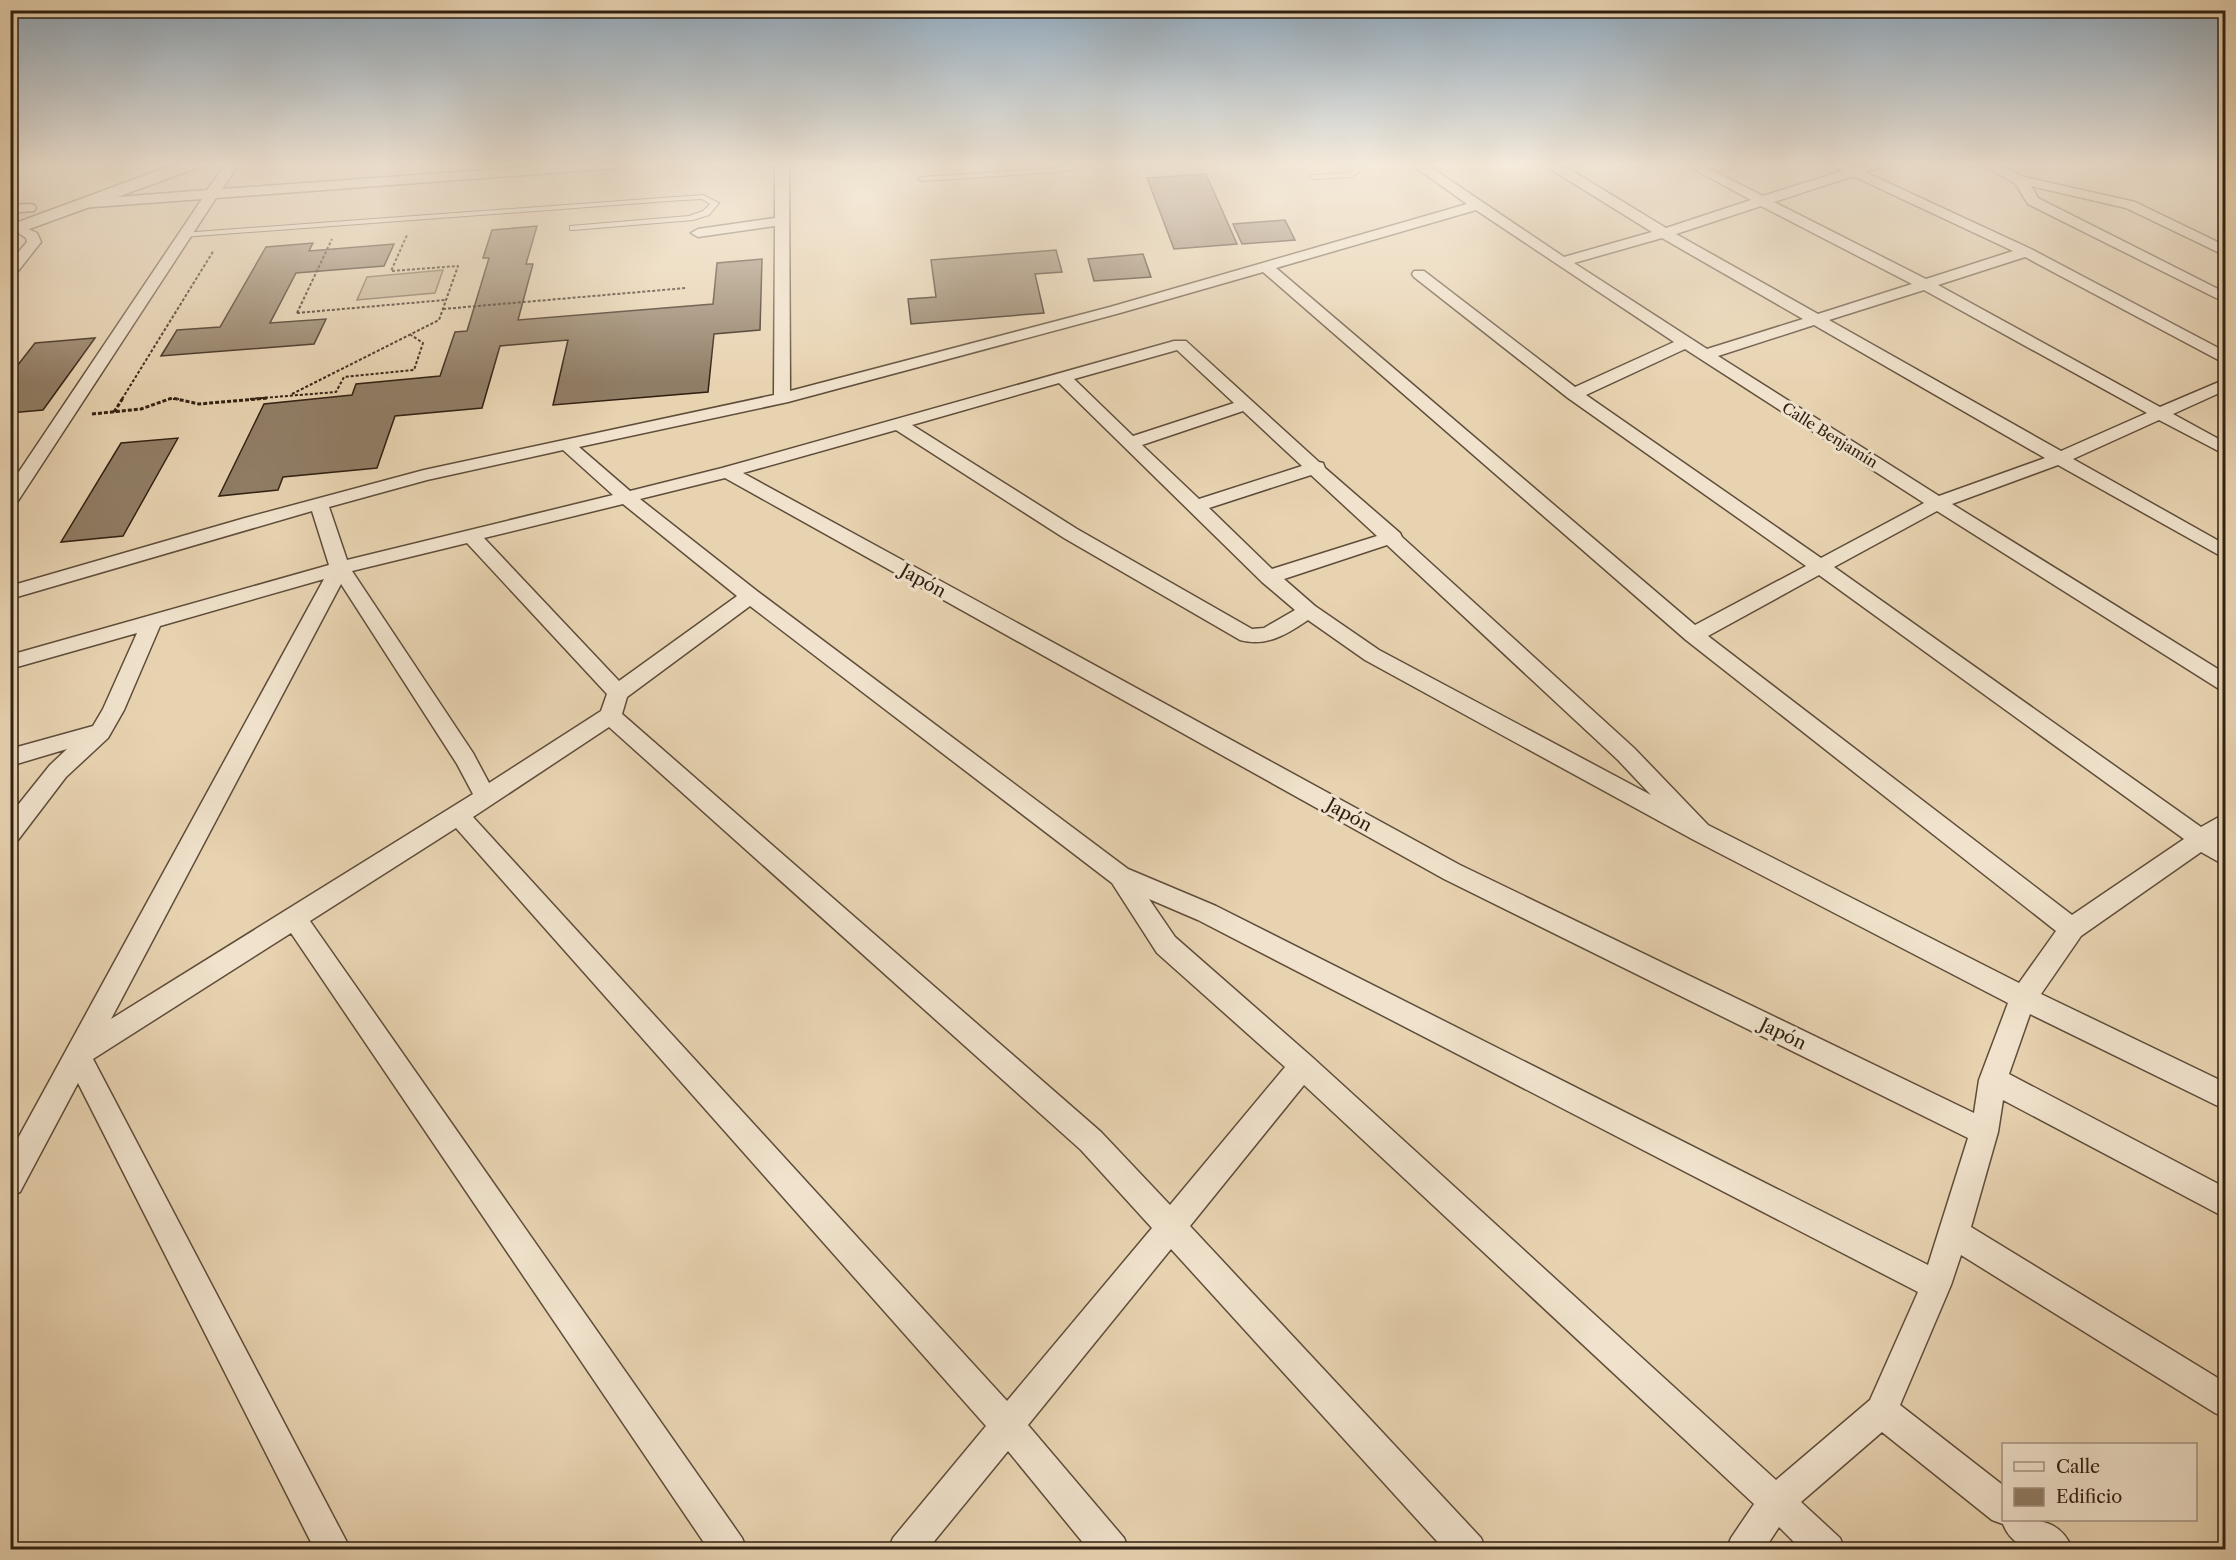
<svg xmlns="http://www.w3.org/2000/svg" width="2236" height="1560" font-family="'Libre Caslon Text',serif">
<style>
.green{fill:#c9b596;stroke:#7d6a54;stroke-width:1.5}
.building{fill:#907d65;stroke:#312012;stroke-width:1.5}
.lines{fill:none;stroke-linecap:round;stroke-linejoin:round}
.service-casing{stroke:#5f4d3a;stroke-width:2}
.minor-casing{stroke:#5f4d3a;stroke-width:3}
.tertiary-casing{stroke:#5f4d3a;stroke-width:3}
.path-far1{stroke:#312012;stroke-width:2;stroke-dasharray:3 2;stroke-linecap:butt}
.path{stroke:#312012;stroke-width:3;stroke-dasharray:4 2;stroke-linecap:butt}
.service{fill:#f0e2cc;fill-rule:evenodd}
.minor{fill:#f0e2cc;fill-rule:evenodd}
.tertiary{fill:#f0e2cc;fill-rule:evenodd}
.labels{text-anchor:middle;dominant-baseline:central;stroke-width:6;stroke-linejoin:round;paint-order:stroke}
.far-street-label{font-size:15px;fill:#312012;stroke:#f0e2cc}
.street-label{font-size:18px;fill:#312012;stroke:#f0e2cc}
</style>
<rect width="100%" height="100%" fill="#e8d3b1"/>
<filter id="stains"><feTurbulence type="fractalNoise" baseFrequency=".00333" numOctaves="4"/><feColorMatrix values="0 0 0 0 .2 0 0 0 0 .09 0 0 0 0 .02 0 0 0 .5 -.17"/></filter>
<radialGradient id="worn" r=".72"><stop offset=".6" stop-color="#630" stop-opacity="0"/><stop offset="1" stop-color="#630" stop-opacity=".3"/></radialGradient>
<path class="green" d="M443,270L435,293L357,300L367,277Z"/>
<g class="building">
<path d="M1206,174L1237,244L1174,249L1147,178Z"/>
<path d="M1285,220L1295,240L1242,244L1233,224Z"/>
<path d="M537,226L526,264H533L518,320L713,304L717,263L762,259L760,330L714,334L708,392L553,405L568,340L500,346L482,408L395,416L377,468L283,477L278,490L219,496L264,404L352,395L356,384L440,376L455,332L467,331L489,258H483L492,230Z"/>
<path d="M313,243L309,251L394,244L384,266L296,273L270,323L326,319L314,344L161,356L177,330L220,327L266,247Z"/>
<path d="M1056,250L1062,272L1035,274L1044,313L911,324L908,299L936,297L931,260Z"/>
<path d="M1143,254L1151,277L1094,281L1088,259Z"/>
<path d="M95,338L43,410L10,413V375L35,343Z"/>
<path d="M178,438L123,536L61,542L121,443Z"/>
</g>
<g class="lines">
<defs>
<g id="service">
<path d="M1072,164H1080L1074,169L1060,172L922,181L918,179L922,177L1060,168L1070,166Z"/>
<path d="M1354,164H1361L1365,169L1351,177L1313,179L1309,177L1313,175L1349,173L1357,168Z"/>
<path d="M703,195L719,203L709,215L693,220L573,230H570V226L689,216L703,211L710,204L702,199L682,200L182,237L178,235L182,233Z"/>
</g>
<g id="minor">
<path d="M226,164H239L222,189L567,164H625L618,168L216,198L16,504L10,506V485L202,199L80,208L73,204L80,200L207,190Z"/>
<path d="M775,164H789L790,391L1110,307L1467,204L1411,164H1426L1564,257L1652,232L1550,169V164H1561L1666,228L1751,200L1684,164H1700L1763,196L1842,171L1831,164H1847L1854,167L1864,164H1883L1882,167L1865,172L2031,249L2226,352V364L2025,257L1938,285L2160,407L2226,379V390L2173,414L2226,443V455L2159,420L2073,459L2226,545V559L2058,465L1952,504L2226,674V691L2219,689L1937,511L1834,567L2201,827L2226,813V835L2219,839L2226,844V866L2201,852L2081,936L2041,994L2226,1083V1110L2030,1014L2009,1074L2226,1188V1218L2003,1100L1998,1132L1971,1227L2226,1383V1418L2215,1413L1961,1255L1951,1285L1900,1405L2004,1486V1520C2034,1520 2059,1516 2073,1550C2046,1550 2015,1555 2003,1524L1992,1520L1882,1432L1801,1502L1840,1538L1845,1550H1802L1779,1527L1764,1550H1726L1731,1538L1754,1504L1304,1085L1190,1226L1481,1538L1486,1550H1445L1171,1249L1028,1425L1124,1538L1129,1550H1089L1008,1451L927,1550H888L893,1538L986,1426L456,828L310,921L742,1538L747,1550H709L291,933L93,1059L351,1550H315L78,1083L20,1192L10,1196V1153L324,579L160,626L124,710L108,738L66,777L18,840L10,842V815L50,765L67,749L10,766V749L93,726L103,709L137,633L10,669V655L329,565L312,511L10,599V586L245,518L424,470L774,395L775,226L698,237L691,233L698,229L775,218ZM1853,176L2013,251L1926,279L1774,202ZM1761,206L1912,284L1818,314L1676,234ZM1476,210L1674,342L1575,387L1424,271H1414L1412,274L1414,277L1568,398L1806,566L1695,625L1276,268ZM1662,238L1803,319L1707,349L1574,263ZM1263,272L1686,640L2056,931L2019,983L1708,825L1634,748L1402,537L1400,533L1325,468L1323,463L1319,462L1186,341H1174L722,468L630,491L579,447L788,402L1120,313ZM1924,290L2147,413L2061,451L1829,320ZM1814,325L2045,458L1939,496L1718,356ZM1685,349L1924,503L1821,558L1586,395ZM1177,350L1234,403L1133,436L1074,379ZM1059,383L1262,582L1295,610L1264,628L1252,629L1077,529L912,425ZM1243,411L1302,466L1199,499L1142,445ZM896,430L1064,538L1240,640C1266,647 1286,635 1308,620L1365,660L1692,839L2008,1003L1979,1080L1974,1113L1460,865L743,473ZM563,450L613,495L347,560L329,507L427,480ZM1311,475L1377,536L1272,569L1209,508ZM725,478L1444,879L1968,1138L1928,1265L1216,906L1128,869L757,591L640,499ZM623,504L737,596L619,681L484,538ZM467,543L607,694L601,711L489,783L473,753L352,571ZM1387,545L1618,760L1651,795L1379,650L1315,606L1284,579ZM1819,575L2184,839L2072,915L1708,636ZM341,584L457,764L473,794L111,1019ZM750,606L1112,883L1157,953L1285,1067L1170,1205L1101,1132L622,714L627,697ZM609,727L1081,1150L1152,1228L1007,1401L473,817ZM1149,899L1198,920L1918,1292L1870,1400L1776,1480L1312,1057L1175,937Z"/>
<path d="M1980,164H1997L2024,177L2135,202L2226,246V256L2126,208L2031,186L2038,198L2226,293V303L2028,204L2015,183Z"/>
<path d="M29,204L34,205L36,208L34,211L10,213V205Z"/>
<path d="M18,224L37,233L41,242L15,275L10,276V262L27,242L26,238L11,228Z"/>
</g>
<path id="tertiary" d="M176,164H199L197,168L10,236V225Z"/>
</defs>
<use href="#service" class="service-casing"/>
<use href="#minor" class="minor-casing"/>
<use href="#tertiary" class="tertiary-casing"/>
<g class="path-far1">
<path d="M443,309L686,288"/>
<path d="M297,313L445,300"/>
<path d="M297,313L332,239"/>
<path d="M292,394L439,320L458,266L391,271L407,235"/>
<path d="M122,399L214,250"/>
<path d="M168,399H179"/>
<path d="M250,399L336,392L344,377L414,370L423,343L411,335"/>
</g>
<g class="path">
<path d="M114,412L123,398"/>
<path d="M92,414L141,409L172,398L199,404L268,398"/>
</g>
<use href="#service" class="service"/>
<use href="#minor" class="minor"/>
<use href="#tertiary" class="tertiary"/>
</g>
<linearGradient id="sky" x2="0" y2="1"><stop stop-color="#8fa8bc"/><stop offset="0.43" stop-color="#f5ebdc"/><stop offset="1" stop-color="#f5ebdc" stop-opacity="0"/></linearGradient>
<rect width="2236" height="382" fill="url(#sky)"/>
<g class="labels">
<g class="far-street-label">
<text transform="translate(1830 435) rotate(32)">Calle Benjamín</text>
</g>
<g class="street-label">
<text transform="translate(923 581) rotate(29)">Japón</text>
<text transform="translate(1349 815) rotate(29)">Japón</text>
<text transform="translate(1783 1034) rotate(26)">Japón</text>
</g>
</g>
<rect width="2236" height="1560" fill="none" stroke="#e8d3b1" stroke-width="36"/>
<rect x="12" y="12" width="2212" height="1536" fill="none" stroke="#312012" stroke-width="3"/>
<rect x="18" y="18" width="2200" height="1524" fill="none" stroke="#312012" stroke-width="1.5"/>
<rect x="2002" y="1443" width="195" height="78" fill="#f0e2cc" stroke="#a49482" stroke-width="1.5"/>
<rect x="2014" y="1462" width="30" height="9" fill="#f0e2cc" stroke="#a49482" stroke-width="1.5"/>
<text x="2056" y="1473" font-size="18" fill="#312012">Calle</text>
<rect x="2014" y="1488" width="30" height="18" fill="#907d65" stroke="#a49482" stroke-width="1.5"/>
<text x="2056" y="1503" font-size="18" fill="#312012">Edificio</text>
<rect width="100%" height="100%" filter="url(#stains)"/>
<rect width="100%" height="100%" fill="url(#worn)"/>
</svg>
